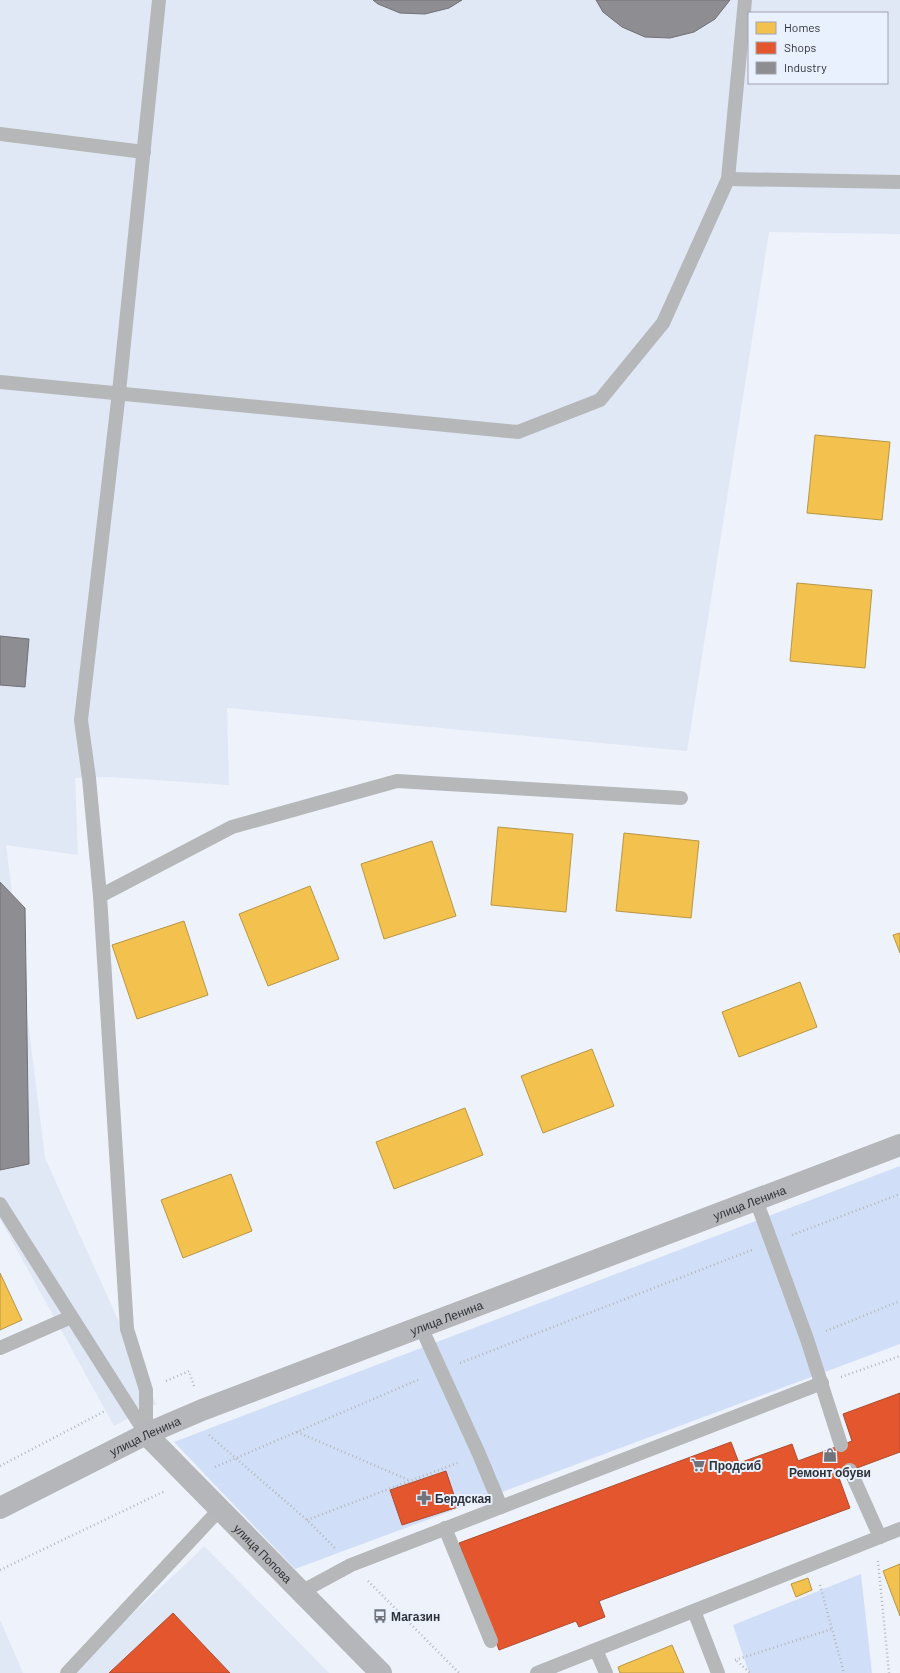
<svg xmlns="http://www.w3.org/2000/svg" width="900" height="1673" font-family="Barlow,sans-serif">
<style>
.built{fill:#e0e7f5;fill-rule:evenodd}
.green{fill:#d1def7}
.homes{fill:#f2c14e;stroke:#b79647}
.shops{fill:#e4572e;stroke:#ad4c30}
.industry{fill:#8d8d92;stroke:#707176}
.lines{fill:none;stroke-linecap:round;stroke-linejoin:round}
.path{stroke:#b5b7bb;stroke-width:2.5;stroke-dasharray:1 3;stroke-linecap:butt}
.lane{stroke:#b6b7b9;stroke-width:14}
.secondary{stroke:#b4b6ba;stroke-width:22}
.labels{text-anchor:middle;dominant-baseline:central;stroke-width:4;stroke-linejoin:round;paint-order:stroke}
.street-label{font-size:12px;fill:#2e3136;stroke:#eaf1fe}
.poi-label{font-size:12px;font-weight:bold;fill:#2e3136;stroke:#eaf1fe;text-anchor:start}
</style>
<rect width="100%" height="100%" fill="#eef2fa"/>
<g class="built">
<path d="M0,0H900V234L769,232L687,751L227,708L229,785L111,777L75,778L78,855L6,845L45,1158L156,1404L114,1426L0,1219ZM749,13H887V83H749Z"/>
<path d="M204,1546L329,1673H69L189,1561Z"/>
<path d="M0,1620L23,1673H0Z"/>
</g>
<g class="green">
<path d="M900,1166V1344L295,1569L174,1442Z"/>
<path d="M861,1574L872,1673H749L733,1625Z"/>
</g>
<g class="homes">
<path d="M815,435L890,442L882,520L807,513Z"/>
<path d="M797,583L872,590L865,668L790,661Z"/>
<path d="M498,827L573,834L566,912L491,905Z"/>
<path d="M624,833L699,841L691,918L616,911Z"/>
<path d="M432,841L456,916L384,939L361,864Z"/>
<path d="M310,886L339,959L268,986L239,914Z"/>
<path d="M184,921L208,995L137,1019L112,945Z"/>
<path d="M900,933V953L893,935Z"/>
<path d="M800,982L817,1027L739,1057L722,1012Z"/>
<path d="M592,1049L614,1106L543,1133L521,1076Z"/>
<path d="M465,1108L483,1155L394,1189L376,1142Z"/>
<path d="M231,1174L252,1231L183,1258L161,1200Z"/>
<path d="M0,1273L22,1320L0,1330Z"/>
<path d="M900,1564V1616L883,1571Z"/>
<path d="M808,1578L812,1590L796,1597L791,1584Z"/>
<path d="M672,1645L684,1673H620L618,1667Z"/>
</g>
<g class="shops">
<path d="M900,1393V1452L838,1475L850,1508L599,1601L605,1617L579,1627L576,1621L499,1650L459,1543L731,1442L739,1463L792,1444L798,1461L852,1441L843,1414Z"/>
<path d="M446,1471L458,1507L402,1525L390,1490Z"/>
<path d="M173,1613L230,1673H109Z"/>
</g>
<g class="industry">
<path d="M373,0H462L449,8L425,14L400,13L378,4Z"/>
<path d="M596,0H730L715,19L694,32L670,38L645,37L622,27L603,12Z"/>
<path d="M0,636L29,639L25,687L0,685Z"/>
<path d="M0,882L25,908L29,1164L0,1170Z"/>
</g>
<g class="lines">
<g class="path">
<path d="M792,1235L900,1194"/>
<path d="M826,1331L900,1301"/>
<path d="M460,1363L752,1250"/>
<path d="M841,1377L900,1356"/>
<path d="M166,1381L189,1371L194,1386"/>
<path d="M297,1432L411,1481"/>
<path d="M209,1435L307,1520L336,1549"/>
<path d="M0,1466L105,1411"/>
<path d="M215,1467L420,1379"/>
<path d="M307,1520L460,1462"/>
<path d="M878,1561L889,1673"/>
<path d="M0,1570L165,1491"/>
<path d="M368,1581L459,1673"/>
<path d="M820,1585L844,1673"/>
<path d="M735,1660L832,1629"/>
<path d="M737,1661L750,1673"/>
</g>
<g class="lane">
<path d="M0,134L144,152"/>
<path d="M728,179L900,182"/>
<path d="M0,382L518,432L600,400L663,323L728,179L745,0"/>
<path d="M100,896L232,827L397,781L681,798"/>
<path d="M756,1200L807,1339L841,1445"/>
<path d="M0,1204L146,1434"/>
<path d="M421,1327L479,1454L501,1507"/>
<path d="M0,1348L71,1317"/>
<path d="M146,1434V1390L127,1329L100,896L89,778L81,720L119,392L159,0"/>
<path d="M850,1470L880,1537"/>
<path d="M445,1528L491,1641"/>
<path d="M301,1592L351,1565L822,1383"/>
<path d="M694,1611L718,1673"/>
<path d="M596,1650L606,1673"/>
<path d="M67,1673L220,1509"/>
<path d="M537,1673L900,1529"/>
</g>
<g class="secondary">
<path id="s1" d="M146,1434L381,1673"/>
<path id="s2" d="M0,1508L146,1434L202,1410L900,1145"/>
</g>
</g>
<defs>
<symbol id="shop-bare" viewBox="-9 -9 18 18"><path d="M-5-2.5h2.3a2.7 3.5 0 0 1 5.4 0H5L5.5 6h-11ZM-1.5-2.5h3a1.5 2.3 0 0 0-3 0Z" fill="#71757b" stroke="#eaf1fe" stroke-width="2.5" paint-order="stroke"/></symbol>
<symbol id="supermarket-bare" viewBox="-9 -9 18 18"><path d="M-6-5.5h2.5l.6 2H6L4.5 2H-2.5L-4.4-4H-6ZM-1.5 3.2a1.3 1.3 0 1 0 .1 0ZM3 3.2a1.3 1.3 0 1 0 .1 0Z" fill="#71757b" stroke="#eaf1fe" stroke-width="2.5" paint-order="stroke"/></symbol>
<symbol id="pharmacy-bare" viewBox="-9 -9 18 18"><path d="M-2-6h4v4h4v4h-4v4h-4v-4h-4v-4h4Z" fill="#71757b" stroke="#eaf1fe" stroke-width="2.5" paint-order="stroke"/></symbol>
<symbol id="bus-bare" viewBox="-9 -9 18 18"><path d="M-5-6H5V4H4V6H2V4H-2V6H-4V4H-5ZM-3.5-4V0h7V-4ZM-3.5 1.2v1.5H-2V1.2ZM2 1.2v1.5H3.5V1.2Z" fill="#71757b" stroke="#eaf1fe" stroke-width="2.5" paint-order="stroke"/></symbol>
</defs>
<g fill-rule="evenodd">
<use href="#shop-bare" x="820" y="1445" width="20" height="20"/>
<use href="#supermarket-bare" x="688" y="1455" width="20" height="20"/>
<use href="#pharmacy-bare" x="414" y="1488" width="20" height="20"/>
<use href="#bus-bare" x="370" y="1606" width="20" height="20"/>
</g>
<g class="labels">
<g class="street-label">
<text stroke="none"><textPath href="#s2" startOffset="810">улица Ленина</textPath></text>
<text stroke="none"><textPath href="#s2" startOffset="486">улица Ленина</textPath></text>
<text stroke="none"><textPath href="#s2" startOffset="162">улица Ленина</textPath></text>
<text stroke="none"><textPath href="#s1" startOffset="167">улица Попова</textPath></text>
</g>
<g class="poi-label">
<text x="709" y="1465">Продсиб</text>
<text x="830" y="1472" text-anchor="middle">Ремонт обуви</text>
<text x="435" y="1498">Бердская</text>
<text x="391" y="1616">Магазин</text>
</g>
</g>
<rect x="748" y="12" width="140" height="72" fill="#eaf1fe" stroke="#9fa4ae"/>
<rect x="756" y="22" width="20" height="12" fill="#f2c14e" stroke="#9fa4ae"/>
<text x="784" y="32" font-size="12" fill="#2e3136">Homes</text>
<rect x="756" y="42" width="20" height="12" fill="#e4572e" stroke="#9fa4ae"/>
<text x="784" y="52" font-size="12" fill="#2e3136">Shops</text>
<rect x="756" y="62" width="20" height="12" fill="#8d8d92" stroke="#9fa4ae"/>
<text x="784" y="72" font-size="12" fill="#2e3136">Industry</text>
</svg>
